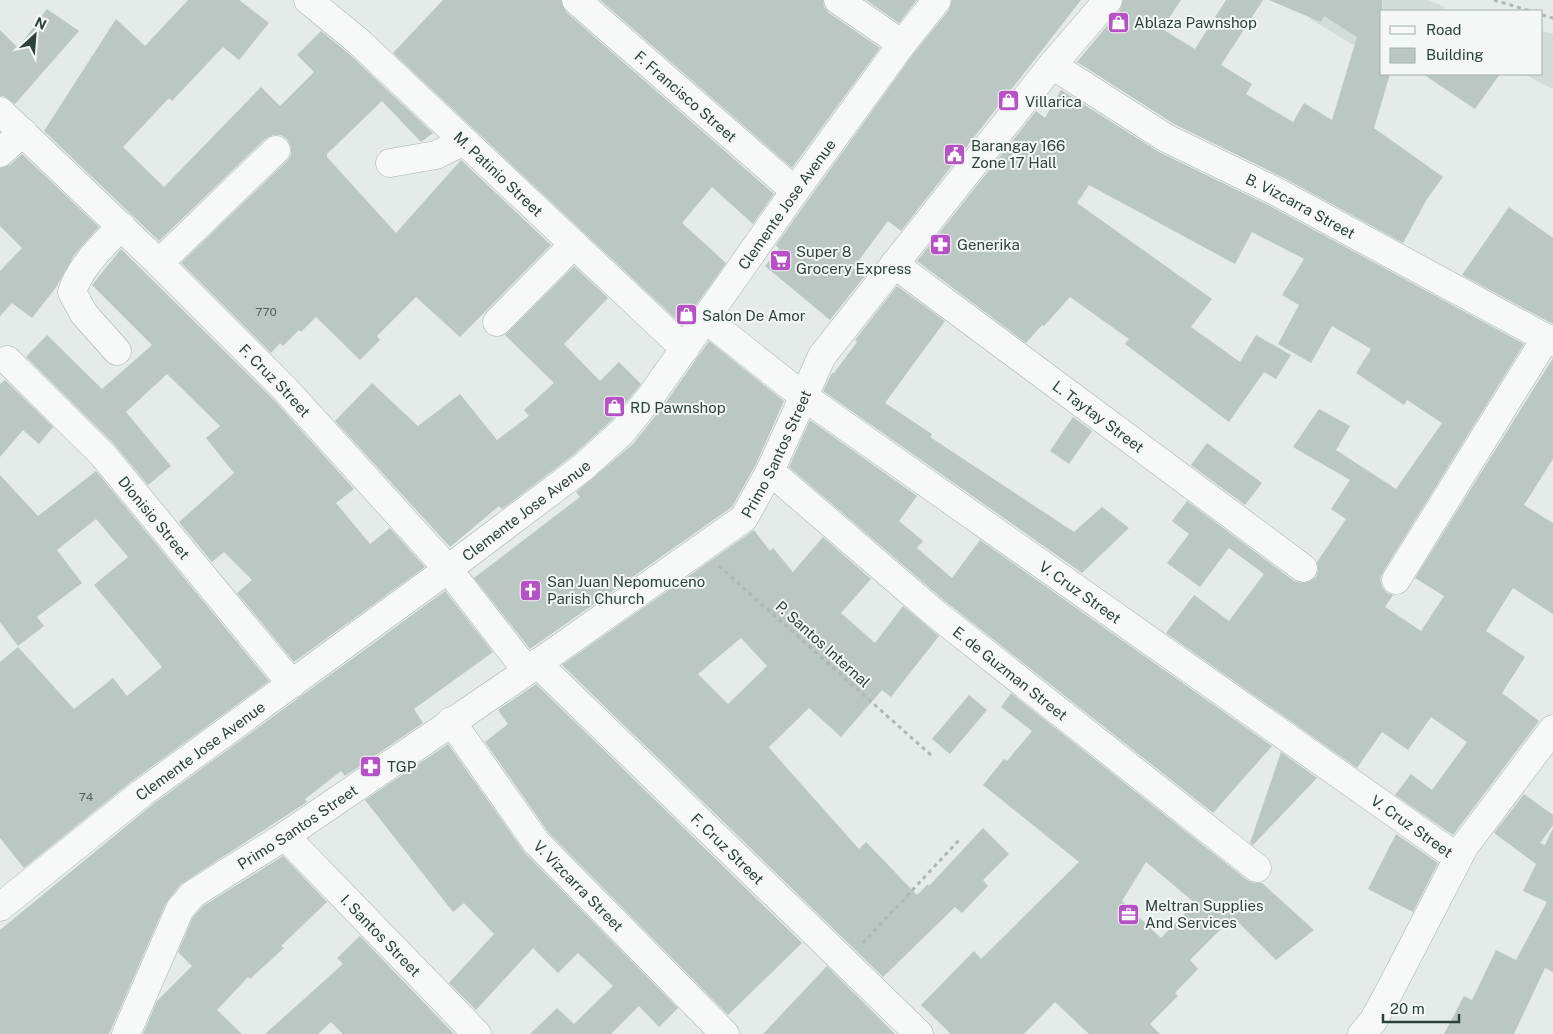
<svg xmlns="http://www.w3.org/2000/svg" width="1553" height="1034" font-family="'Public Sans',sans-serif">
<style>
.built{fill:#d2dcd8}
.building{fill:#bbc7c3;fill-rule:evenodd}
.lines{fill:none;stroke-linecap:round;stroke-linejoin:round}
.minor-casing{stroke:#a5b2ad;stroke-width:29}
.path{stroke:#adb7b4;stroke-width:3;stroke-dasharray:4 4;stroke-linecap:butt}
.minor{stroke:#f6f9f8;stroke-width:28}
.labels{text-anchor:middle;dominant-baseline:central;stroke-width:4;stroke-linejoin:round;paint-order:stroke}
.number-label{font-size:12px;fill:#50635c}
.poi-label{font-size:15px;fill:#2c423a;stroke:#f3f8f6;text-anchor:start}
.street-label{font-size:15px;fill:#2c423a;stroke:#f3f8f6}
</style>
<rect width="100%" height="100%" fill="#e4ebe8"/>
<g class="built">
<path d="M1317,0H1427L1445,7L1441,11H1382V62L1310,19Z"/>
<path d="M1542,31L1553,34V89L1524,74H1542Z"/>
</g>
<g class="building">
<path d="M188,0H239L269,23L239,60L223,47L172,101L169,98L123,147L164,187L261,87L280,106L314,72L297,55L321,31L348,53L433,133L421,142L382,101L327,154V157L396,233L461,160L551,245L460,337L416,297L377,336L380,340L360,360L316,317L301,332L299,330L283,346L280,343L271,353L181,263L287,161L291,155V147L287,139L281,135H273L265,139L159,241L44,131L116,19L145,46Z"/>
<path d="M443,0H561L566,12L774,194L753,224L712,187L682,223L726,263L682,325L393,53Z"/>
<path d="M600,0H823L824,7L829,13L880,48L792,168Z"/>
<path d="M866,0H917L899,23Z"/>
<path d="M952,0H1081L901,231L888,221L853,268L864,277L830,320L765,266L779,249L776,245L808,200L914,53L949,10Z"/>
<path d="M1123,0H1181L1162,29L1195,49L1226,0H1263L1221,65L1252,84L1246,94L1293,122L1304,103L1332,120L1357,37L1324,16L1321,22L1269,0H1382V74H1390L1374,128L1443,177L1427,199L1403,243L1284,178L1174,124L1077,62L1120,10Z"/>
<path d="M47,9L79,31L15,104L4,96H0V30L18,48Z"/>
<path d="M1423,74H1500L1475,109Z"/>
<path d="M1061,90L1159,152L1270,206L1524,344L1383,572L1380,579L1382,587L1387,593L1393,595L1385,607L1421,631L1444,596L1415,578L1553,358V459L1524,505L1553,523V614L1513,588L1486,631L1525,657L1502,693L1539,721L1453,835L1395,795L1411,774L1432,790L1467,742L1431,717L1408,750L1382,732L1357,768L1166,633L1194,595L1229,621L1264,574L1229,548L1200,587L1167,563L1189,534L1172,521L1187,501L1294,581L1301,583L1309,582L1316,577L1318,570L1317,562L1346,519L1331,509L1350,480L1293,447L1319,409L1350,426L1336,450L1396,489L1442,423L1407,400L1404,405L1356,373L1371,349L1332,326L1311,363L1278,344L1299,305L1282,295L1304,259L1252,232L1235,264L1089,185L1077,203L1212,299L1191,327L1240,362L1256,335L1291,355L1276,379L1264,372L1229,422L1125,344L1129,339L1070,297L1044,326L1042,325L1026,343L917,261L1036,111L1045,118Z"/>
<path d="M22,154L99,227L74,255L57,286L32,318L12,303L0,316V271L22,248L0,226V168L10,165Z"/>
<path d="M1509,207L1553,238V324L1462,275Z"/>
<path d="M121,249L275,401L354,489L336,503L370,544L390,528L425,567L294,662L237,593L252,580L224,552L212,562L179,522L234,473L206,438L220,426L167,374L126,412L171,466L148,485L114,444L26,357L47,335L102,389L152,345L92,285Z"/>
<path d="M574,266L608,298L564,344L600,381L619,362L641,384L611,421L572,456L502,509L499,506L450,547L335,421L372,383L418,426L460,394L497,440L529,416L524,410L554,383L505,335Z"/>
<path d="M897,286L945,321L885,403L932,434L930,437L1074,532L1102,507L1129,528L1082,573L823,391L832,373H834L857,342L855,340Z"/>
<path d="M709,341L784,401L756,464L732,507L530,649L474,578L580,497L576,492L633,444L664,405Z"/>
<path d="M5,380L53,427L39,444L23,430L0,457V384Z"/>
<path d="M1073,417L1092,431L1069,464L1050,451Z"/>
<path d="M810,420L917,496L899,521L923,541L917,548L952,578L980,540L1272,746L1213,813L946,602L789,467Z"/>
<path d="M1207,443L1262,483L1245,505L1191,465Z"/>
<path d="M96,471L269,681L132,781L24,868L0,838V662L18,647L74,709L113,678L127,696L162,667L94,585L128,557L96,519L57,550L82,583L37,617L44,626L18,646L0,622V475L38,516Z"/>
<path d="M754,530L770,551L773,548L793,572L823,537L871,579L841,613L875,643L903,606L939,636L891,697L882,690L841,737L809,708L769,747L770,749L859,849L866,842L917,895L928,884L929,886L983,828L1009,854L983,880L988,886L962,913L955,907L883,977L562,665ZM741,638L767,666L728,704L698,674Z"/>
<path d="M445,591L493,652L414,709L423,723L345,776L341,771L305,799L307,802L181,884L166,903L109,1034H0V930L152,805Z"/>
<path d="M536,684L802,943L728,1015L548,832L485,742L508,724L498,710Z"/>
<path d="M1011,693L1247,880L1254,883H1262L1314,930L1276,960L1233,917L1190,960L1198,969L1175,993L1178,996L1150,1024L1160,1034H1089L1055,1002L1024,1034H951L921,1005L974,951L981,959L1079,862L983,785L1004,759L1007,761L1032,731L1001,707ZM1146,862L1195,903L1161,938L1122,901Z"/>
<path d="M969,695L987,710L950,754L932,739Z"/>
<path d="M448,744L525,853L678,1008L659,1027L639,1006L611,1034H530L557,1008L574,1024L613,986L578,953L558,973L533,948L476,1010L449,983L494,934L464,903L453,912L365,800Z"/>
<path d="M1281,752L1317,778L1253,845L1250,843Z"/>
<path d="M1524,794L1553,815V825L1540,843L1545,845L1553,828V972L1545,968L1514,1034H1444L1464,996L1472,1000L1496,950L1516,960L1547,902L1523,891L1536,864L1494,833Z"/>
<path d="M1396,834L1438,863L1413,912L1368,889Z"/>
<path d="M283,856L327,902L281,946L284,948L250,979L248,977L217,1010L242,1034H143L157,1001L192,966L178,952L193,917L203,906Z"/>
<path d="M360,936L454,1034H343L331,1022L318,1034H265L343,964L337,958Z"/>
<path d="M827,966L895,1034H763Z"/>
</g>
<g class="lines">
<defs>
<g id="minor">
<path id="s1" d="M308,0L358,41L685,349"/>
<path id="s2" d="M576,0L795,191"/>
<path d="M838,0L902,44"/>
<path id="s3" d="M1052,65L1166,138L1277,192L1553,342"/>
<path id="s4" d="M0,111L159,263L286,390L448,569L527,671"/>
<path d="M0,153L23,132"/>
<path d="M390,163L436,155L464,141"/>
<path d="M159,263L276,150"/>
<path id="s5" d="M894,264L1303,568"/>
<path id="s6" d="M707,320L803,396L1458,858"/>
<path d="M497,322L574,244"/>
<path d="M117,351L84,314L72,292C80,266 103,246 121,226"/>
<path id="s7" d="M7,360L103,455L292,684"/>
<path id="s8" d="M770,471L936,614L1257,868"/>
<path d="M1396,580L1546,338"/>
<path id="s9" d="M537,663L919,1034"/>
<path id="s10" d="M451,721L536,842L725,1034"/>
<path id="s11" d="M285,836L477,1034"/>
<path id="s12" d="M0,907L142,793L448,569L582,468L622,432L651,396L795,191L902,44L937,0"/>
<path id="s13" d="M126,1034L180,909L193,894L285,836L527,671L744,518L770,471L822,356L1052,65L1108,0"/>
<path d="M1362,1034L1373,1021L1389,992L1464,847L1553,729"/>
</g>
</defs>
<use href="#minor" class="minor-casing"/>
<g class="path">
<path d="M1494,0L1530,11"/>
<path d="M1542,15L1553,18"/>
<path d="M719,566L932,756"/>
<path d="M863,943L961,838"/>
</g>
<use href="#minor" class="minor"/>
</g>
<defs>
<symbol id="shop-square" viewBox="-11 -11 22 22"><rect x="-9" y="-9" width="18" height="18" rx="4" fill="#b652c6" stroke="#f3f8f6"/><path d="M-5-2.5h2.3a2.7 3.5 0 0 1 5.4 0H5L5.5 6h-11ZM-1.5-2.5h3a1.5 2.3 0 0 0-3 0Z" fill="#fff"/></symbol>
<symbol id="civic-square" viewBox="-11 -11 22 22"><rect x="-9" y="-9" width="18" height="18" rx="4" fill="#b652c6" stroke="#f3f8f6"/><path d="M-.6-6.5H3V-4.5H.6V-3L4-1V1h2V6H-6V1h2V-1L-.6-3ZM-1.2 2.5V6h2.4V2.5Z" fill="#fff"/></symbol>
<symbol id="pharmacy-square" viewBox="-11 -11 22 22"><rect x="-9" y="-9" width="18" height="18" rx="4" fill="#b652c6" stroke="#f3f8f6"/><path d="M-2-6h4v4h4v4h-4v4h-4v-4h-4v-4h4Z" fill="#fff"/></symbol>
<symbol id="supermarket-square" viewBox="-11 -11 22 22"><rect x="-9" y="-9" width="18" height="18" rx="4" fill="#b652c6" stroke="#f3f8f6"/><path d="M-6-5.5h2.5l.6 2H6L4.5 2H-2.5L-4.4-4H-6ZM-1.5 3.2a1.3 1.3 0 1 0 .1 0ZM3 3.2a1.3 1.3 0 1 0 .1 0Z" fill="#fff"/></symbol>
<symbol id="church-square" viewBox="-11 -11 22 22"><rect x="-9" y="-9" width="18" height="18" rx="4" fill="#b652c6" stroke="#f3f8f6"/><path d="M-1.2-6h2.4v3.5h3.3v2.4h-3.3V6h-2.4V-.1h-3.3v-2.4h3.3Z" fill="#fff"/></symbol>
<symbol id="office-square" viewBox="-11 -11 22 22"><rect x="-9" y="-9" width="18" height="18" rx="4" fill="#b652c6" stroke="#f3f8f6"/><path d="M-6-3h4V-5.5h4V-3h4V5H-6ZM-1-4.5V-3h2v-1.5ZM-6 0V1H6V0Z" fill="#fff"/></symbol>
</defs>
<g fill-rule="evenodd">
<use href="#shop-square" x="1106" y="10" width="25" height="25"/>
<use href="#shop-square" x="996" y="88" width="25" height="25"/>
<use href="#civic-square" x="942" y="142" width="25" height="25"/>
<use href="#pharmacy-square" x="928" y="232" width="25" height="25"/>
<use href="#supermarket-square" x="768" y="248" width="25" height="25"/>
<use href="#shop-square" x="674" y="302" width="25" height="25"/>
<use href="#shop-square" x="602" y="394" width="25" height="25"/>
<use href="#church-square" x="518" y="578" width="25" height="25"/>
<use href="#pharmacy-square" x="358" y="754" width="25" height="25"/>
<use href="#office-square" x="1116" y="902" width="25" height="25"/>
</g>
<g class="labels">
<g class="number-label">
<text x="266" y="312">770</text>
<text x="86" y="797">74</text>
</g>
<g class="poi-label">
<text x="1134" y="22">Ablaza Pawnshop</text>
<text x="1025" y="101">Villarica</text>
<text x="971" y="145">Barangay 166<tspan x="971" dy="17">Zone 17 Hall</tspan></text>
<text x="957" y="244">Generika</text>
<text x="796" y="251">Super 8<tspan x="796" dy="17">Grocery Express</tspan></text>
<text x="702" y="315">Salon De Amor</text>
<text x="630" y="407">RD Pawnshop</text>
<text x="547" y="581">San Juan Nepomuceno<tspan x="547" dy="17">Parish Church</tspan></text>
<text x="387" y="766">TGP</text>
<text x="1145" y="905">Meltran Supplies<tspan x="1145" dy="17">And Services</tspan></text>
</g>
<g class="street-label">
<text stroke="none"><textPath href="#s2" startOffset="146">F. Francisco Street</textPath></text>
<text stroke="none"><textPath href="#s1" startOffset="258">M. Patinio Street</textPath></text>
<text stroke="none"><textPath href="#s12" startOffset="1064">Clemente Jose Avenue</textPath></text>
<text stroke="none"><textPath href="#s3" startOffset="286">B. Vizcarra Street</textPath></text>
<text stroke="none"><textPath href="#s4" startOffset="385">F. Cruz Street</textPath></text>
<text stroke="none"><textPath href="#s5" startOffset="255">L. Taytay Street</textPath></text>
<text stroke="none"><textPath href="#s13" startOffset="895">Primo Santos Street</textPath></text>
<text stroke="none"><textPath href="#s12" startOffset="659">Clemente Jose Avenue</textPath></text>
<text stroke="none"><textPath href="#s7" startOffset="216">Dionisio Street</textPath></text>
<text stroke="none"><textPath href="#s6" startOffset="462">V. Cruz Street</textPath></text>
<text transform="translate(823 644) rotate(42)">P. Santos Internal</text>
<text stroke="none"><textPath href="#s8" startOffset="314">E. de Guzman Street</textPath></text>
<text stroke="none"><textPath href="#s12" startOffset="254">Clemente Jose Avenue</textPath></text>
<text stroke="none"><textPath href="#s13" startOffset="280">Primo Santos Street</textPath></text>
<text stroke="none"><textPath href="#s6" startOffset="868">V. Cruz Street</textPath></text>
<text stroke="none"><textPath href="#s9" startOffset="266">F. Cruz Street</textPath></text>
<text stroke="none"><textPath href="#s10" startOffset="209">V. Vizcarra Street</textPath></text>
<text stroke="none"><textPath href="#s11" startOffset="138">I. Santos Street</textPath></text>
</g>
</g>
<rect x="1380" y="10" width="162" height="65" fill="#f3f8f6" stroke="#a3afab"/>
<rect x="1390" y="26" width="25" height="8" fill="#f6f9f8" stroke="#a3afab"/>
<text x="1426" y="35" font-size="15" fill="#2c423a">Road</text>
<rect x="1390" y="48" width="25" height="15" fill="#bbc7c3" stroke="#a3afab"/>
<text x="1426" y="60" font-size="15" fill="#2c423a">Building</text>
<g transform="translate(35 35) rotate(26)" stroke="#f3f8f6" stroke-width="4" paint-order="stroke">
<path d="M0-4L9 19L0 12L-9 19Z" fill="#2c423a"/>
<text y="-8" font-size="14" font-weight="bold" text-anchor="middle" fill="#2c423a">N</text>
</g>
<path d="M1383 1014v8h76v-8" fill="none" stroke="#2c423a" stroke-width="2.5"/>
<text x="1390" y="1014" font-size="15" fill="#2c423a" stroke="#f3f8f6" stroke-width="4" paint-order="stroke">20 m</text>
</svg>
